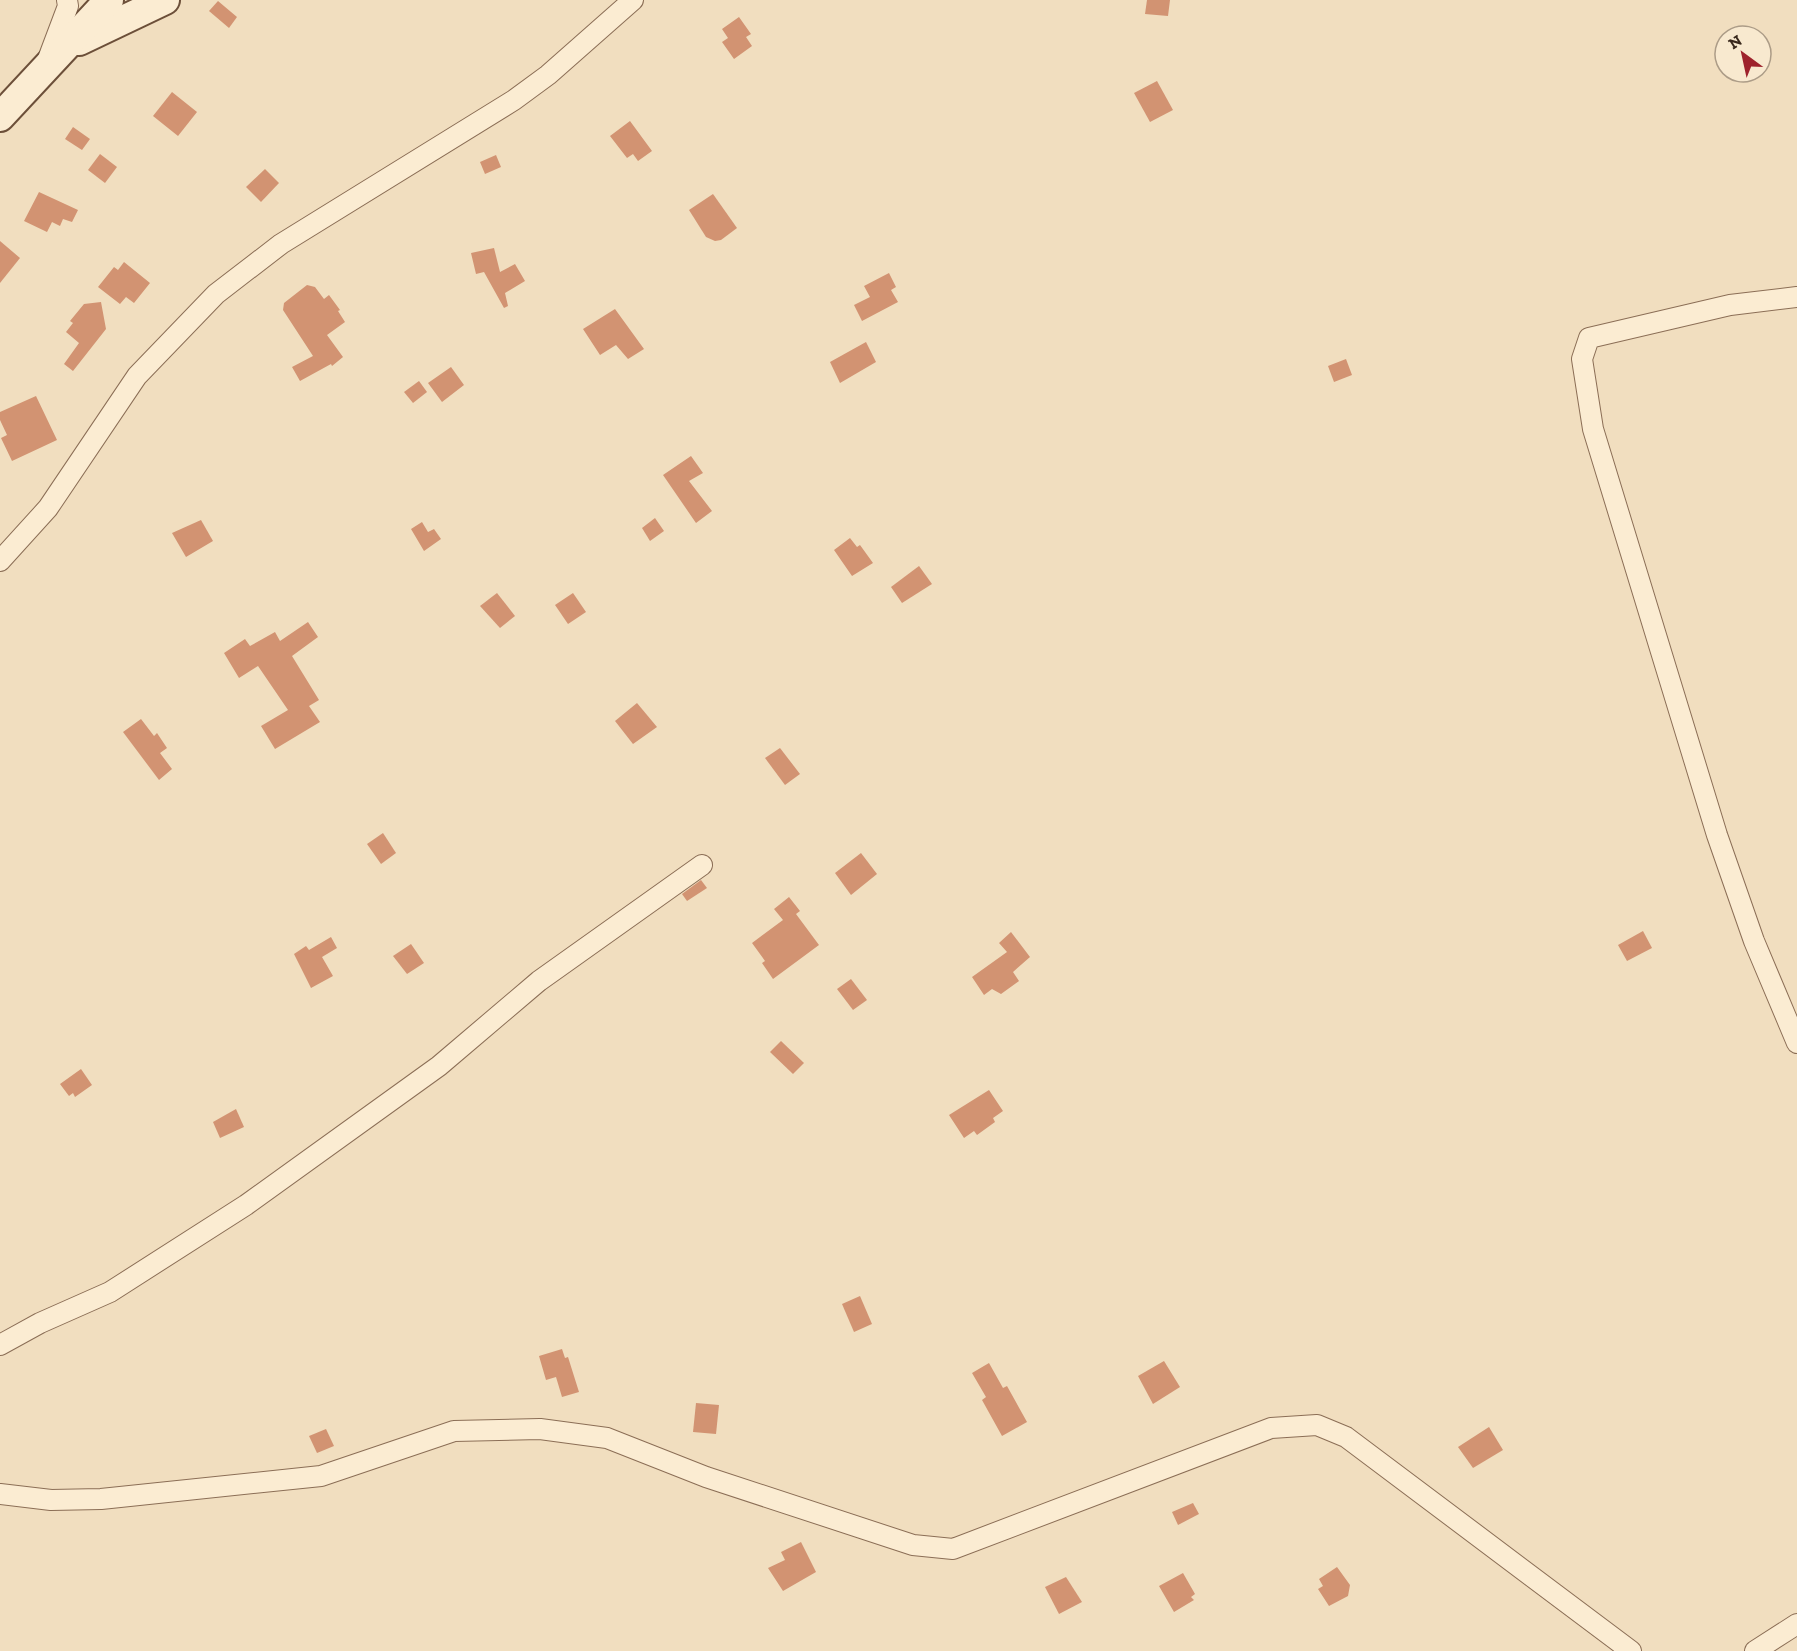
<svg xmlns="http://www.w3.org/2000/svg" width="1797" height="1651" font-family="'Zilla Slab',serif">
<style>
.building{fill:#d29372}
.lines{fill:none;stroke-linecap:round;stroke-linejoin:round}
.street-casing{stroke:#8b6e56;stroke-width:22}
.secondary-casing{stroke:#6c4f39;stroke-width:32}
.street{stroke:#fbecd2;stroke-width:20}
.secondary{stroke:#fbecd2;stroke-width:28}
</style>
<rect width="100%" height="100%" fill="#f1debf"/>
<g class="building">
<path d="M1147,0H1170L1168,16L1145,14Z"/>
<path d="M218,1L237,17L229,28L209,11Z"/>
<path d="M739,17L751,34L746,37L752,46L734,59L722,42L728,38L722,29Z"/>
<path d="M1157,81L1173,110L1150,122L1134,93Z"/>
<path d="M172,92L197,112L178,136L153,116Z"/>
<path d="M630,121L652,151L638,161L633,154L627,158L610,136Z"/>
<path d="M73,127L90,139L82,150L65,139Z"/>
<path d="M100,154L117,167L105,183L88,170Z"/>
<path d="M496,155L501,167L485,174L480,162Z"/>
<path d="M265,169L279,183L261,202L246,187Z"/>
<path d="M39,192L78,210L72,222L63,219L60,226L52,222L47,232L24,221Z"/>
<path d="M713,194L737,228L721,240L715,241L706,237L689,210Z"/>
<path d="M0,241L20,258L0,283Z"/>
<path d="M494,248L500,272L515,264L525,281L505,293L508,306L504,308L484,272L476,274L471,253Z"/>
<path d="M124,262L150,283L134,303L126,297L120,304L98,287L114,267L118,270Z"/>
<path d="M889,273L896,287L891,290L898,302L862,321L854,305L870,297L864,286Z"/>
<path d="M307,285L315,287L324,299L329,295L340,310L338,311L345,322L327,335L343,357L332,366L331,364L300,381L292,367L313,356L283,310L284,303Z"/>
<path d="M101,302L106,329L73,371L64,364L79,343L66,332L73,323L70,321L84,304Z"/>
<path d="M615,309L644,349L628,359L616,345L600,355L583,329Z"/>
<path d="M866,342L876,362L840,383L830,362Z"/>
<path d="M1346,359L1352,375L1334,382L1328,366Z"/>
<path d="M451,367L464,385L442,402L428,383Z"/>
<path d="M419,381L427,392L413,403L404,392Z"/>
<path d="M36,396L57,440L12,461L1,438L7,435L0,420V412Z"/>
<path d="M691,456L703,473L689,481L712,511L696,523L663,475Z"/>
<path d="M655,518L664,531L650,541L642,528Z"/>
<path d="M201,520L213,541L186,557L172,533Z"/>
<path d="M422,522L428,532L434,529L441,539L424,551L411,529Z"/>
<path d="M850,538L857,547L860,545L873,563L852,576L834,550Z"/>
<path d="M919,566L932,584L902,603L891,587Z"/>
<path d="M497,593L515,616L500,628L480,606Z"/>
<path d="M573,593L586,612L568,624L555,605Z"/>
<path d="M308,622L318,637L292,656L319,700L309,706L320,722L275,749L261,726L288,710L258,666L239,678L224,653L245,639L250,646L275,632L280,641Z"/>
<path d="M637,703L657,727L633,744L615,721Z"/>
<path d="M141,719L154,736L157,733L167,748L160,753L172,769L159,780L123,732Z"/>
<path d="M780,748L800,774L785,785L765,758Z"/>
<path d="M383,833L396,853L381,864L367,844Z"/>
<path d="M861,853L877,874L851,895L835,873Z"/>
<path d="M701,880L707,888L687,901L682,894Z"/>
<path d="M789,897L800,911L796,914L819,945L773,979L762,963L765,961L752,943L783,920L774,909Z"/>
<path d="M1643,931L1652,948L1627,961L1618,945Z"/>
<path d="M1011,932L1030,957L1013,972L1019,981L1001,994L992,989L984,995L972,977L1007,952L999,943Z"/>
<path d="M331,937L337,948L322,957L333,976L311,988L294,954L306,946L309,950Z"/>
<path d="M411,944L424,963L407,974L393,956Z"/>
<path d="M851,979L867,1000L853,1010L837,989Z"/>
<path d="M781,1041L804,1063L793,1074L770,1052Z"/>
<path d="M81,1069L92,1085L75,1097L73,1093L69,1096L60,1084Z"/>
<path d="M989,1090L1003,1111L993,1118L995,1122L977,1135L974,1131L964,1138L949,1115Z"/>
<path d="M236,1109L244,1127L220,1138L213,1122Z"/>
<path d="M860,1296L872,1324L854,1332L842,1304Z"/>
<path d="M562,1349L565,1358L568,1357L579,1392L562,1397L556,1377L546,1380L539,1356Z"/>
<path d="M1164,1361L1180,1387L1153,1404L1138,1376Z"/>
<path d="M989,1363L1003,1388L1007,1386L1027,1422L1002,1436L982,1400L986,1397L972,1373Z"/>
<path d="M696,1403L719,1405L716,1434L693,1432Z"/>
<path d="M1489,1427L1503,1450L1473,1468L1458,1447Z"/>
<path d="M326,1429L334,1446L317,1453L309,1436Z"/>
<path d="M1193,1503L1199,1514L1178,1525L1172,1512Z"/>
<path d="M801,1542L816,1572L783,1591L768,1568L785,1560L781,1552Z"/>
<path d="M1337,1567L1350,1585L1348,1596L1329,1606L1318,1589L1323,1586L1319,1579Z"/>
<path d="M1183,1573L1195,1594L1191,1597L1194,1600L1174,1612L1159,1586Z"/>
<path d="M1066,1577L1082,1602L1059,1614L1045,1587Z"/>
</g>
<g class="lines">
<defs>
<g id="street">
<path d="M48,59L68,6L67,0"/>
<path d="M1797,297L1730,305L1589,338L1582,359L1593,429L1717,835L1754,941L1797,1043"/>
<path d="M0,561L48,508L137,376L216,294L281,244L514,100L548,75L633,0"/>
<path d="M0,1345L40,1323L110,1292L246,1205L439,1066L539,981L702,865"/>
<path d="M0,1494L51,1500L101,1499L321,1476L454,1431L540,1429L607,1438L706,1477L913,1545L953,1549L1271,1428L1317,1425L1346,1437L1631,1651"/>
<path d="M1755,1651L1797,1624"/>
</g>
<g id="secondary">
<path d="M79,41L165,0"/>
<path d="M0,117L109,0"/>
</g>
</defs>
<use href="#street" class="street-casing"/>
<use href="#secondary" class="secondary-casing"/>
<use href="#street" class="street"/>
<use href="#secondary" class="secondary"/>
</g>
<g transform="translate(1743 54) rotate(327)"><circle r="28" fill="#f8e9cf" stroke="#ac9c87" stroke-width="1.5"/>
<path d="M0-4.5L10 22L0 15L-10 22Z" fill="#9e222c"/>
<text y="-9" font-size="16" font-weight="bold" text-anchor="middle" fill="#39281c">N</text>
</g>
</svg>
